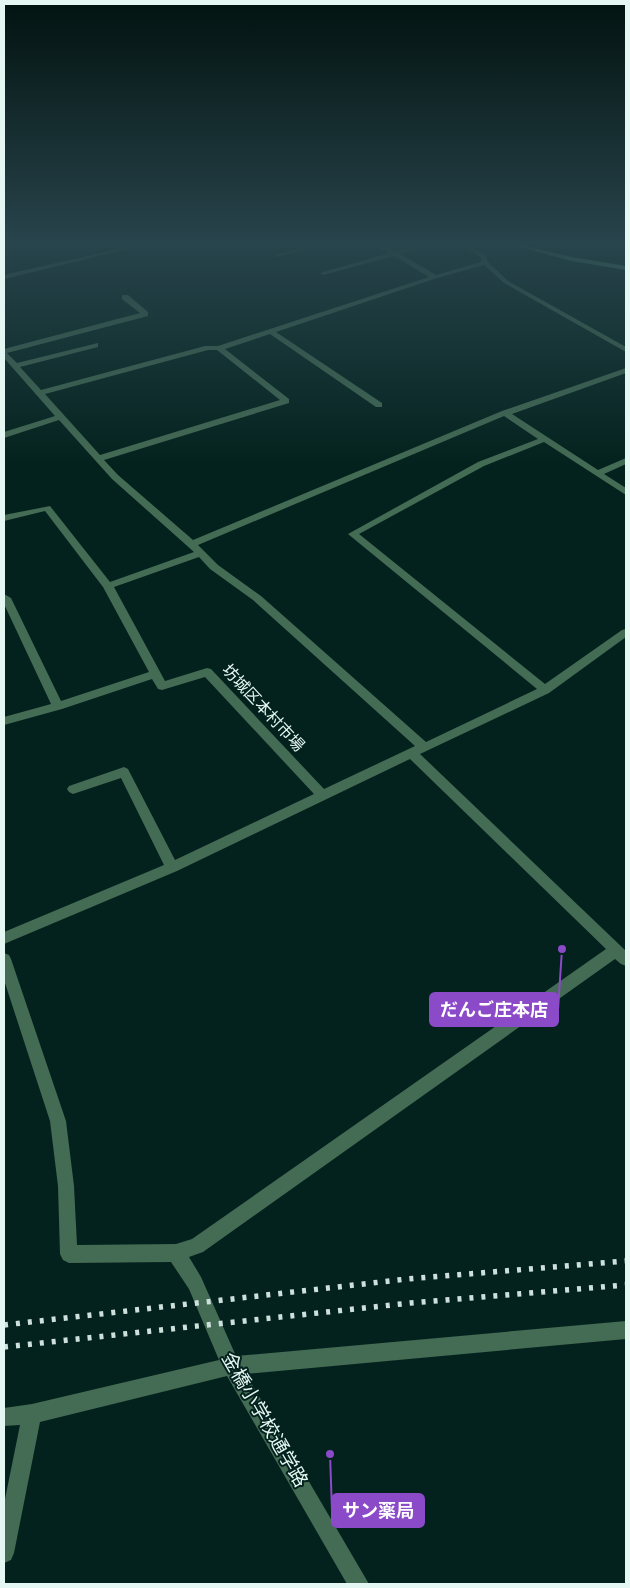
<svg xmlns="http://www.w3.org/2000/svg" width="630" height="1588" font-family="'Source Sans 3','Noto Sans JP',sans-serif">
<style>
.lines{fill:none;stroke-linecap:round;stroke-linejoin:round}
.minor{fill:#446b54;fill-rule:evenodd}
.major{fill:#66ba8c;fill-rule:evenodd}
.rail{stroke:#cde0db;stroke-width:5.5;stroke-dasharray:4 8;stroke-linecap:butt}
.labels{text-anchor:middle;dominant-baseline:central;stroke-width:4;stroke-linejoin:round;paint-order:stroke}
.street-label{font-size:16px;fill:#e5f7f2;stroke:#03221d}
.near-street-label{font-size:19px;fill:#e5f7f2;stroke:#03221d}
.leader{fill:none;stroke:#8b4ac7;stroke-width:2}
.callout-dot{fill:#8b4ac7;stroke:#03221d;stroke-width:2}
.callout{fill:#8b4ac7;stroke:#8b4ac7;stroke-width:2}
.callout-label{font-size:18px;text-anchor:middle;font-weight:bold;fill:#fff}
</style>
<rect width="100%" height="100%" fill="#03221d"/>
<g class="lines">
<g class="minor">
<path d="M135,245H145L4,279V275Z"/>
<path d="M313,245H322L277,257L274,255Z"/>
<path d="M377,245H384L396,251L421,245H430L429,246L401,254L436,275L481,262V257L460,245H467L486,255L488,262L508,281L626,347V352L504,283L484,265L437,278L276,332L382,403V407H376L270,334L225,349L289,399V403L104,460L118,475L193,540L502,411L626,368V373L512,414L598,470L626,458V464L604,474L626,488V495L544,442L484,466L359,534L545,684L622,630L626,629V637L549,693L420,754L626,951V966L621,964L615,959L203,1252L189,1257L201,1277L236,1356L626,1321V1339L246,1374L369,1584H347L227,1376L40,1422L14,1553L11,1560L4,1563V1504L20,1425L4,1426V1408L32,1404L219,1360L189,1289L171,1262L69,1263L63,1260L60,1254L58,1186L50,1121L4,980V953L9,955L11,959L66,1121L74,1186L77,1245L176,1244L192,1239L606,949L410,759L177,871L4,944V932L164,865L121,778L73,794L69,792L67,789L69,786L124,767L128,769L175,860L314,794L205,677L162,690L158,689L152,679L62,709L4,725V717L51,704L4,604V594L11,598L61,701L149,672L103,587L45,511L4,521V515L50,506L110,582L194,552L112,479L59,420L4,438V432L55,416L4,358V349L140,313L122,299V295H128L148,312V316L7,353L17,363L98,343V347L20,367L41,390L205,346H218L429,277L394,256L323,275L320,273L389,253ZM208,350H217L280,400L100,455L45,394ZM504,416L538,439L478,462L348,534L537,689L426,742L261,596L218,565L198,545ZM199,557L210,569L253,600L415,746L324,789L211,669L207,668L165,681L114,587Z"/>
</g>
<path class="major" d="M512,245H521L572,257L626,266V270L572,261Z"/>
<g class="rail">
<path d="M4,1325L407,1279L626,1261"/>
<path d="M4,1347L410,1303L626,1285"/>
</g>
</g>
<linearGradient id="sky" x2="0" y2="1"><stop stop-color="#021310"/><stop offset="0.52" stop-color="#28444c"/><stop offset="1" stop-color="#28444c" stop-opacity="0"/></linearGradient>
<rect width="630" height="467" fill="url(#sky)"/>
<g class="labels">
<g class="street-label">
<text transform="translate(263 708) rotate(47)">坊城区本村市場</text>
</g>
<g class="near-street-label">
<text transform="translate(264 1420) rotate(60)">金橋小学校通学路</text>
</g>
</g>
<path class="leader" d="M562 949L558 1010M330 1454L332 1511"/>
<g class="callout-dot">
<circle cx="562" cy="949" r="5"/>
<circle cx="330" cy="1454" r="5"/>
</g>
<g class="callout">
<rect x="430" y="993" width="128" height="33" rx="5"/>
<rect x="332" y="1494" width="92" height="33" rx="5"/>
</g>
<g class="callout-label">
<text x="494" y="1016">だんご庄本店</text>
<text x="378" y="1517">サン薬局</text>
</g>
<rect width="630" height="1588" fill="none" stroke="#e5f7f2" stroke-width="10"/>
</svg>
